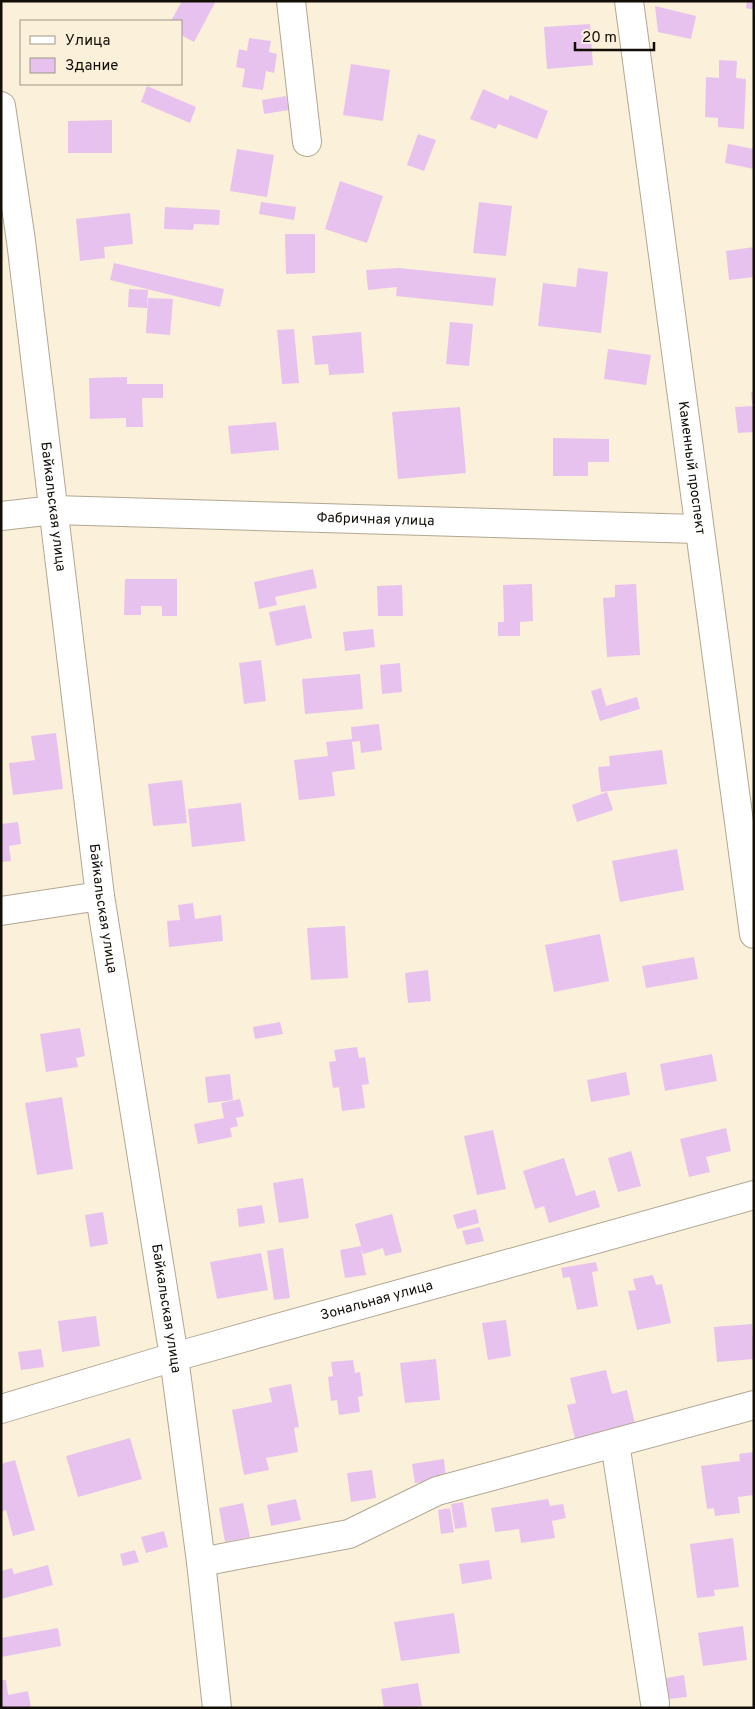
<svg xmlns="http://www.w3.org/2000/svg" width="755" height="1709" font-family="Overpass,sans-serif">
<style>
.building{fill:#e8c2ee}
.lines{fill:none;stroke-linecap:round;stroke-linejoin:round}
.minor-casing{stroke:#b1a792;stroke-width:30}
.minor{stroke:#fff;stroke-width:28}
.labels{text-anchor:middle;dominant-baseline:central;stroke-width:4;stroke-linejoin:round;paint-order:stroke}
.street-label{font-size:14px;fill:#120e07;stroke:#fbf0da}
</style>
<rect width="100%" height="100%" fill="#fbf0da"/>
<g class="building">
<path d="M182,1H216L194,42L181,35V21H171Z"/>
<path d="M747,1H754V10L746,8Z"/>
<path d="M655,6L696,16L691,39L658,32Z"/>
<path d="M590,24L593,65L547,69L544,27Z"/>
<path d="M249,38L271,41L269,52L277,54L274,73L266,71L263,90L242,87L245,69L236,67L239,49L247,51Z"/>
<path d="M719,60L737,61L736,78L746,79L744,129L718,127V118L705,117L706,77L719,78Z"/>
<path d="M351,64L390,70L383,121L343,115Z"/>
<path d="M147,86L196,107L190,123L141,102Z"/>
<path d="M483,89L508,100L510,95L548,111L537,139L498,124L496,129L470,119Z"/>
<path d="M286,96L289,110L264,114L262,100Z"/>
<path d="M112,120V153H68V121Z"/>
<path d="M418,134L436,140L424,171L407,165Z"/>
<path d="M728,144L754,149V169L725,163Z"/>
<path d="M237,149L274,155L267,197L230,191Z"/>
<path d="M340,181L383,196L367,243L325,229Z"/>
<path d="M261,202L296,207L294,220L259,214Z"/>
<path d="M479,202L512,206L506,256L473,253Z"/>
<path d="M165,207L220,210L219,225L194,224L193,230L164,229Z"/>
<path d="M130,213L133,244L104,247L105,258L80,261L76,219Z"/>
<path d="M285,234H315V273L286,274Z"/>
<path d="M754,247V277L729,280L726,251Z"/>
<path d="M114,263L224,289L220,307L110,280Z"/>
<path d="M399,268L496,278L493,306L396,296L397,287L368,290L366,270Z"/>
<path d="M578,268L608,272L601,333L538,326L543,283L576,287Z"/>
<path d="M129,289L148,290L147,308L128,307Z"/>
<path d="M148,298L173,299L170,335L146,333Z"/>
<path d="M450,322L473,324L469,366L446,364Z"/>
<path d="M294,329L299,383L282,384L277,330Z"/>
<path d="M361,332L364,373L329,375L328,364L315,365L312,336Z"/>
<path d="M608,349L651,355L646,385L604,379Z"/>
<path d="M127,377V384H163V398H142L143,427H126V418L90,419L89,378Z"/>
<path d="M751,392H754V404H752Z"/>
<path d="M754,406V432L738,433L735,407Z"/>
<path d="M460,407L466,473L398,479L392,412Z"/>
<path d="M276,422L279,450L231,454L228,426Z"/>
<path d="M553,438L609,439V462H588V476H553Z"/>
<path d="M313,569L317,588L275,597L277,605L259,609L254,582Z"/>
<path d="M125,579H177V616H162V606H141V615H124Z"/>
<path d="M532,584L533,621L520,622V636H498V622H504L503,585Z"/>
<path d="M636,584L640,655L607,657L603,598L615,597V585Z"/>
<path d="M402,585L403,616H378L377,586Z"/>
<path d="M305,605L312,638L276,646L269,612Z"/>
<path d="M373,629L375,647L345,651L343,632Z"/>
<path d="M261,660L266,701L244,704L239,663Z"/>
<path d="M400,663L402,692L382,694L380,665Z"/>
<path d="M360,674L363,709L305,714L302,679Z"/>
<path d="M601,688L606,706L637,697L640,709L600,721L591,691Z"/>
<path d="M379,724L382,750L361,753L360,741L352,742L355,769L332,772L335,796L299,800L294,760L328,756L326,742L352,739L351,727Z"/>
<path d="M56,733L63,789L13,795L9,763L35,760L31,736Z"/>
<path d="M662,750L667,784L601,792L598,767L610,766L609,756Z"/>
<path d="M182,780L187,823L153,826L148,784Z"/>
<path d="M607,792L613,810L577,822L572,805Z"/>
<path d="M241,803L245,841L192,847L188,809Z"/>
<path d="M18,822L21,844L9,846L11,861L1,862V824Z"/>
<path d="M677,849L684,890L620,902L612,861Z"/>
<path d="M193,903L195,919L221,915L223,941L169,947L167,921L180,920L178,905Z"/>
<path d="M345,926L348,978L311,980L307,928Z"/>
<path d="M600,934L609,981L554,992L545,945Z"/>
<path d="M694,957L698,979L646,988L642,966Z"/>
<path d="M428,970L431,1001L408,1003L405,973Z"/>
<path d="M280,1022L283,1034L255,1039L253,1027Z"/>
<path d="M80,1028L85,1056L76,1058L78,1067L46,1072L40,1034Z"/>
<path d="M357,1047L359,1058L365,1057L369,1084L362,1085L365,1108L342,1111L339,1087L333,1088L329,1062L336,1061L334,1050Z"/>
<path d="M712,1054L717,1081L665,1091L660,1064Z"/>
<path d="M626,1072L630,1095L591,1102L587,1080Z"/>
<path d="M230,1074L233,1100L208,1103L205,1077Z"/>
<path d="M62,1097L73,1169L37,1175L25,1103Z"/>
<path d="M240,1099L244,1116L236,1118L238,1126L230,1128L232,1137L198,1144L194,1124L224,1118L221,1103Z"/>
<path d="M726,1128L731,1151L706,1157L710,1172L689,1177L680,1139Z"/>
<path d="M493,1130L506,1189L477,1195L464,1136Z"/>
<path d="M631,1151L641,1186L618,1192L608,1158Z"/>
<path d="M564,1158L576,1196L595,1190L600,1207L549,1223L544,1206L535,1209L523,1171Z"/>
<path d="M303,1178L309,1218L279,1223L273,1183Z"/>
<path d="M262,1205L265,1223L239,1227L237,1209Z"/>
<path d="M476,1209L479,1223L457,1229L453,1215Z"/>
<path d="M103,1212L108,1244L90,1247L85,1215Z"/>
<path d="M392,1214L402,1252L385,1256L383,1248L363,1254L361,1248L366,1275L345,1278L340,1250L361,1246L355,1224Z"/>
<path d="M480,1227L484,1241L466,1245L462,1231Z"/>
<path d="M283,1248L290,1298L274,1300L267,1251Z"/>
<path d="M261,1253L268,1290L217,1299L210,1262Z"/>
<path d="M596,1262L598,1271L592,1272L598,1306L577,1310L570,1277L563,1278L561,1268Z"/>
<path d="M653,1275L656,1285L662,1284L671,1323L637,1330L628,1291L636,1290L633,1279Z"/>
<path d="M96,1316L100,1346L62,1352L58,1321Z"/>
<path d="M506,1320L511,1356L488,1360L482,1323Z"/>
<path d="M752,1324L754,1359L717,1362L714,1327Z"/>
<path d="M41,1349L44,1367L21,1370L18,1352Z"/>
<path d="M436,1359L440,1400L405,1403L400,1363Z"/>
<path d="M353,1360L355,1373L360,1372L363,1396L358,1397L360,1412L339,1415L337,1400L331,1401L328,1377L333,1376L331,1362Z"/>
<path d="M606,1370L612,1394L627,1390L636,1428L576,1443L567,1405L576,1403L570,1378Z"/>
<path d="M291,1384L299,1427L294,1428L298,1452L266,1458L269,1470L244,1475L232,1410L272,1402L269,1388Z"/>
<path d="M130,1438L142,1479L78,1497L66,1456Z"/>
<path d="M754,1452V1495L738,1497L740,1513L715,1516L714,1508L707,1509L701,1466L740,1461L739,1454Z"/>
<path d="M444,1459L446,1479L415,1483L412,1464Z"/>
<path d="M15,1460L35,1530L13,1536L6,1510L1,1512V1464Z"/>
<path d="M372,1470L376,1498L351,1502L347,1473Z"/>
<path d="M296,1499L301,1520L271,1526L267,1505Z"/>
<path d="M548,1499L550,1506L563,1504L566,1518L552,1521L555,1538L521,1543L519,1529L495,1532L491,1508Z"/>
<path d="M463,1502L467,1527L455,1529L451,1504Z"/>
<path d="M243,1503L250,1537L225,1542L219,1508Z"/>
<path d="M450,1508L454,1532L441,1534L438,1510Z"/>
<path d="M164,1531L168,1547L146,1553L141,1537Z"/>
<path d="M733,1538L739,1587L714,1590L715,1596L697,1598L690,1544Z"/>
<path d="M135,1550L139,1562L123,1566L120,1554Z"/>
<path d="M489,1560L492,1579L462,1584L459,1564Z"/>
<path d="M48,1565L53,1585L1,1599V1571L12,1568L14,1574Z"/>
<path d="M454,1613L460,1653L401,1661L394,1622Z"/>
<path d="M743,1626L747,1660L703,1666L698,1633Z"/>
<path d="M58,1628L61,1646L1,1657V1638Z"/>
<path d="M684,1675L687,1697L669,1699L666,1678Z"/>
<path d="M1,1680H6L8,1695L28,1691L31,1708H1Z"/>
<path d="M418,1683L422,1706L411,1708H384L381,1689Z"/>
</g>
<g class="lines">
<defs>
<g id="minor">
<path d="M291,1L307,142"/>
<path id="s1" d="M629,1L754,934"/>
<path id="s2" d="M1,106L21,241L100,896L174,1357L201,1562L217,1708"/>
<path id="s3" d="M1,516L54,510L698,529"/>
<path d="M1,911L100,896"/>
<path id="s4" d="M1,1409L174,1357L754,1195"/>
<path d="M615,1443L655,1703"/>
<path d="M201,1562L349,1534L437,1491L754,1405"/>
</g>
</defs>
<use href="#minor" class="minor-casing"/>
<use href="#minor" class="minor"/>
</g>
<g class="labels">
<g class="street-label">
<text stroke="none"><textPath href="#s1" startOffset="471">Каменный проспект</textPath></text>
<text stroke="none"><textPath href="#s2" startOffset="404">Байкальская улица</textPath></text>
<text stroke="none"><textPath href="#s3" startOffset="375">Фабричная улица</textPath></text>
<text stroke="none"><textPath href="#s2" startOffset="809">Байкальская улица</textPath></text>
<text stroke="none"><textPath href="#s4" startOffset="391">Зональная улица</textPath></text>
<text stroke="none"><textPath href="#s2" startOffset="1214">Байкальская улица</textPath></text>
</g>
</g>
<rect width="755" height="1709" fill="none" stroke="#120e07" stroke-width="5"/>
<rect x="20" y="20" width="162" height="65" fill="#fbf0da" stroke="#9e9686"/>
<rect x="30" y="36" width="25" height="8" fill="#ffffff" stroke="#9e9686"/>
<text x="65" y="45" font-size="15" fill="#120e07">Улица</text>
<rect x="30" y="58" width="25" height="15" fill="#e8c2ee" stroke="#9e9686"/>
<text x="65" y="70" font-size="15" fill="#120e07">Здание</text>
<path d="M575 42v8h79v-8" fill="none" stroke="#120e07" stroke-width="2.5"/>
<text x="582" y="42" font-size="15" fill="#120e07" stroke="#fbf0da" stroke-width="4" paint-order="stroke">20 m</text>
</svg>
